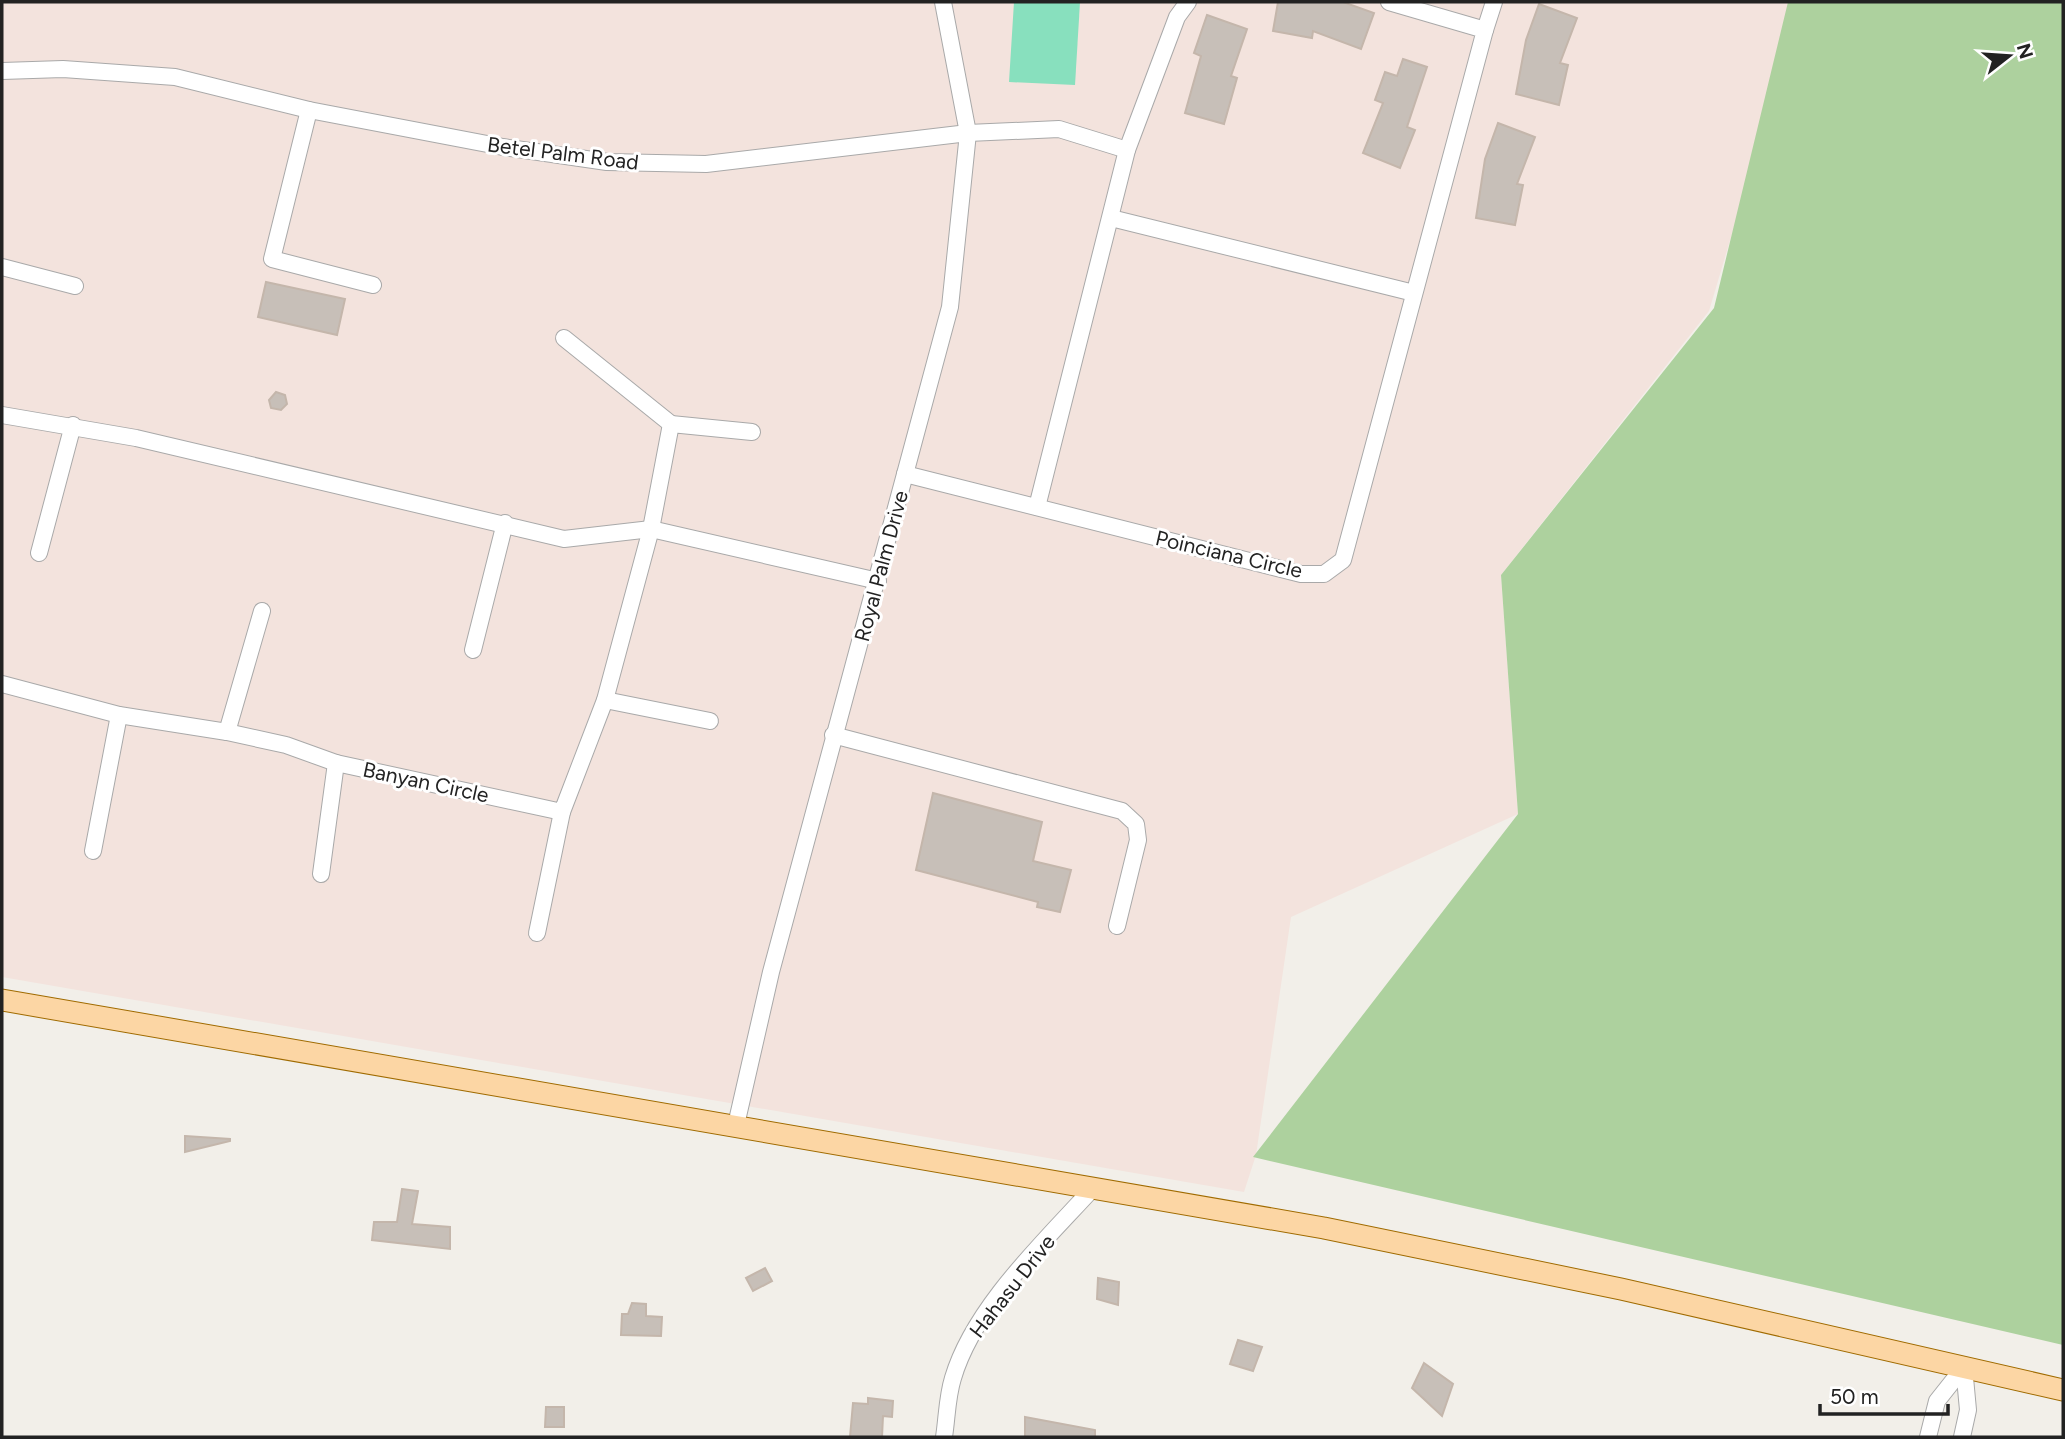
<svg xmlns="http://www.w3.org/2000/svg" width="2065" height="1439" font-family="Figtree,sans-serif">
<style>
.military{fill:#f3e3dd}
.forest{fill:#add19e}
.pitch{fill:#88e0be}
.building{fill:#c7bfb8;stroke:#c4b6ab;stroke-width:2}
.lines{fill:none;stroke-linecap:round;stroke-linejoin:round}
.minor-casing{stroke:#a9a9a9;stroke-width:18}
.major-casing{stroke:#a06b00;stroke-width:23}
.minor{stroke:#fff;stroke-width:16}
.major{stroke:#fcd6a4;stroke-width:21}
.labels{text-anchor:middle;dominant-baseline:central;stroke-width:6;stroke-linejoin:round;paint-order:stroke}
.street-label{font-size:21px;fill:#222;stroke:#fff}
</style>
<rect width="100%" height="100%" fill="#f2efe9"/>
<path class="military" d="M2,2H1801L1709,311L1501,575L1518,814L1291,917L1256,1155L1244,1192L2,977Z"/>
<path class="forest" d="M1788,2H2063V1345L1253,1157L1518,814L1501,575L1714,308Z"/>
<path class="pitch" d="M1014,2H1080L1075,85L1009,82Z"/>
<g class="building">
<path d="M1278,2H1343L1374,13L1361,49L1313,31L1312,38L1273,31Z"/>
<path d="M1539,4L1577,18L1560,63L1568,65L1559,105L1516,94L1526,40Z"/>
<path d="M1207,15L1247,29L1231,76L1237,78L1224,124L1185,113L1201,56L1194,53Z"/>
<path d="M1403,59L1427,67L1407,127L1415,130L1400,168L1363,153L1383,103L1375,100L1385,72L1397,76Z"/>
<path d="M1498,123L1535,137L1517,184L1523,185L1515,225L1476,218L1485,159Z"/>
<path d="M266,282L345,299L337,335L258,317Z"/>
<path d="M276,392L285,395L287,404L281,410L271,408L269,400Z"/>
<path d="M933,793L1042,822L1033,861L1071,870L1060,912L1037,907L1038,902L916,870Z"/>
<path d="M185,1136L230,1139V1141L185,1152Z"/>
<path d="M402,1189L418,1191L412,1224L450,1227V1249L372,1240L374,1222H397Z"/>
<path d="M765,1268L772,1281L753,1291L746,1278Z"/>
<path d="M1098,1278L1119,1282L1118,1305L1097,1299Z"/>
<path d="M632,1303L646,1304V1316L662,1317L661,1336L621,1335L622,1314H628Z"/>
<path d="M1238,1340L1262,1347L1253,1371L1230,1364Z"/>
<path d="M1424,1363L1453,1384L1442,1416L1412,1388Z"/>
<path d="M868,1398L893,1401L892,1417L883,1416L882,1437H850L853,1403L868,1404Z"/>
<path d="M546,1407H564V1427H545Z"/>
<path d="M1025,1417L1095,1430V1437H1025Z"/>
</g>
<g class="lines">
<defs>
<g id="minor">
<path d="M1485,30L1494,2"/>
<path d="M2,71L63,69L175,77L309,110L503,147L607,162L706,164L968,133L1059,129L1127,150"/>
<path d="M309,110L272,259L373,285"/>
<path d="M1111,218L1414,293"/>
<path d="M2,267L75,286"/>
<path d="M564,338L671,424"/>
<path d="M2,415L136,438L564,539L651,529L878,581"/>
<path d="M905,474L1301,574H1324L1343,560L1485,30L1389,2"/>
<path d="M1037,507L1127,150L1177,17L1188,2"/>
<path d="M39,553L73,425"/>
<path d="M473,650L505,523"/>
<path d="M2,684L119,715L227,732L286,745L336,763L562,812L605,700L651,529L671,424L752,432"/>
<path d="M605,700L710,721"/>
<path d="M227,732L262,611"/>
<path d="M833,735L1122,811L1136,824L1138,840L1117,926"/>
<path d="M93,851L119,715"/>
<path d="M321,874L336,763"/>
<path d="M537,933L562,812"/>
<path d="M736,1125L771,972L950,307L968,133L943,2"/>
<path d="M944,1437C947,1418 947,1397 953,1378C974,1307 1044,1242 1094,1187"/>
<path d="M1928,1437L1937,1401L1964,1367"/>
<path d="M1962,1437L1968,1410L1964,1367"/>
</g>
<path id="major" d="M2,1000L1324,1228L1621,1289L2063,1390"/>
</defs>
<use href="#minor" class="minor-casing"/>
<use href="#major" class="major-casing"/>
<use href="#minor" class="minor"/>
<use href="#major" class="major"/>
</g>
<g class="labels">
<g class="street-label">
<text transform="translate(563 153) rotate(7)">Betel Palm Road</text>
<text transform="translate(1229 554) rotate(13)">Poinciana Circle</text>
<text transform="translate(881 566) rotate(-75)">Royal Palm Drive</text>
<text transform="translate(426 782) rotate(12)">Banyan Circle</text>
<text transform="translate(1012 1286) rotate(-52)">Hahasu Drive</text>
</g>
</g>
<rect width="2065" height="1439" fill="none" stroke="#222222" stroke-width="7"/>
<g transform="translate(2009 56) rotate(73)" stroke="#ffffff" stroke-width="5" paint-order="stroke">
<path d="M0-5L12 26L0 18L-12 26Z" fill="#222222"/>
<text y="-10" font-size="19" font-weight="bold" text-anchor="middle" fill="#222222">N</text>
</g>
<path d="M1820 1404v10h128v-10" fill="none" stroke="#222222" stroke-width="3.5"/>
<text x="1830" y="1404" font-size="21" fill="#222222" stroke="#ffffff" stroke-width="5" paint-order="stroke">50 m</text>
</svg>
